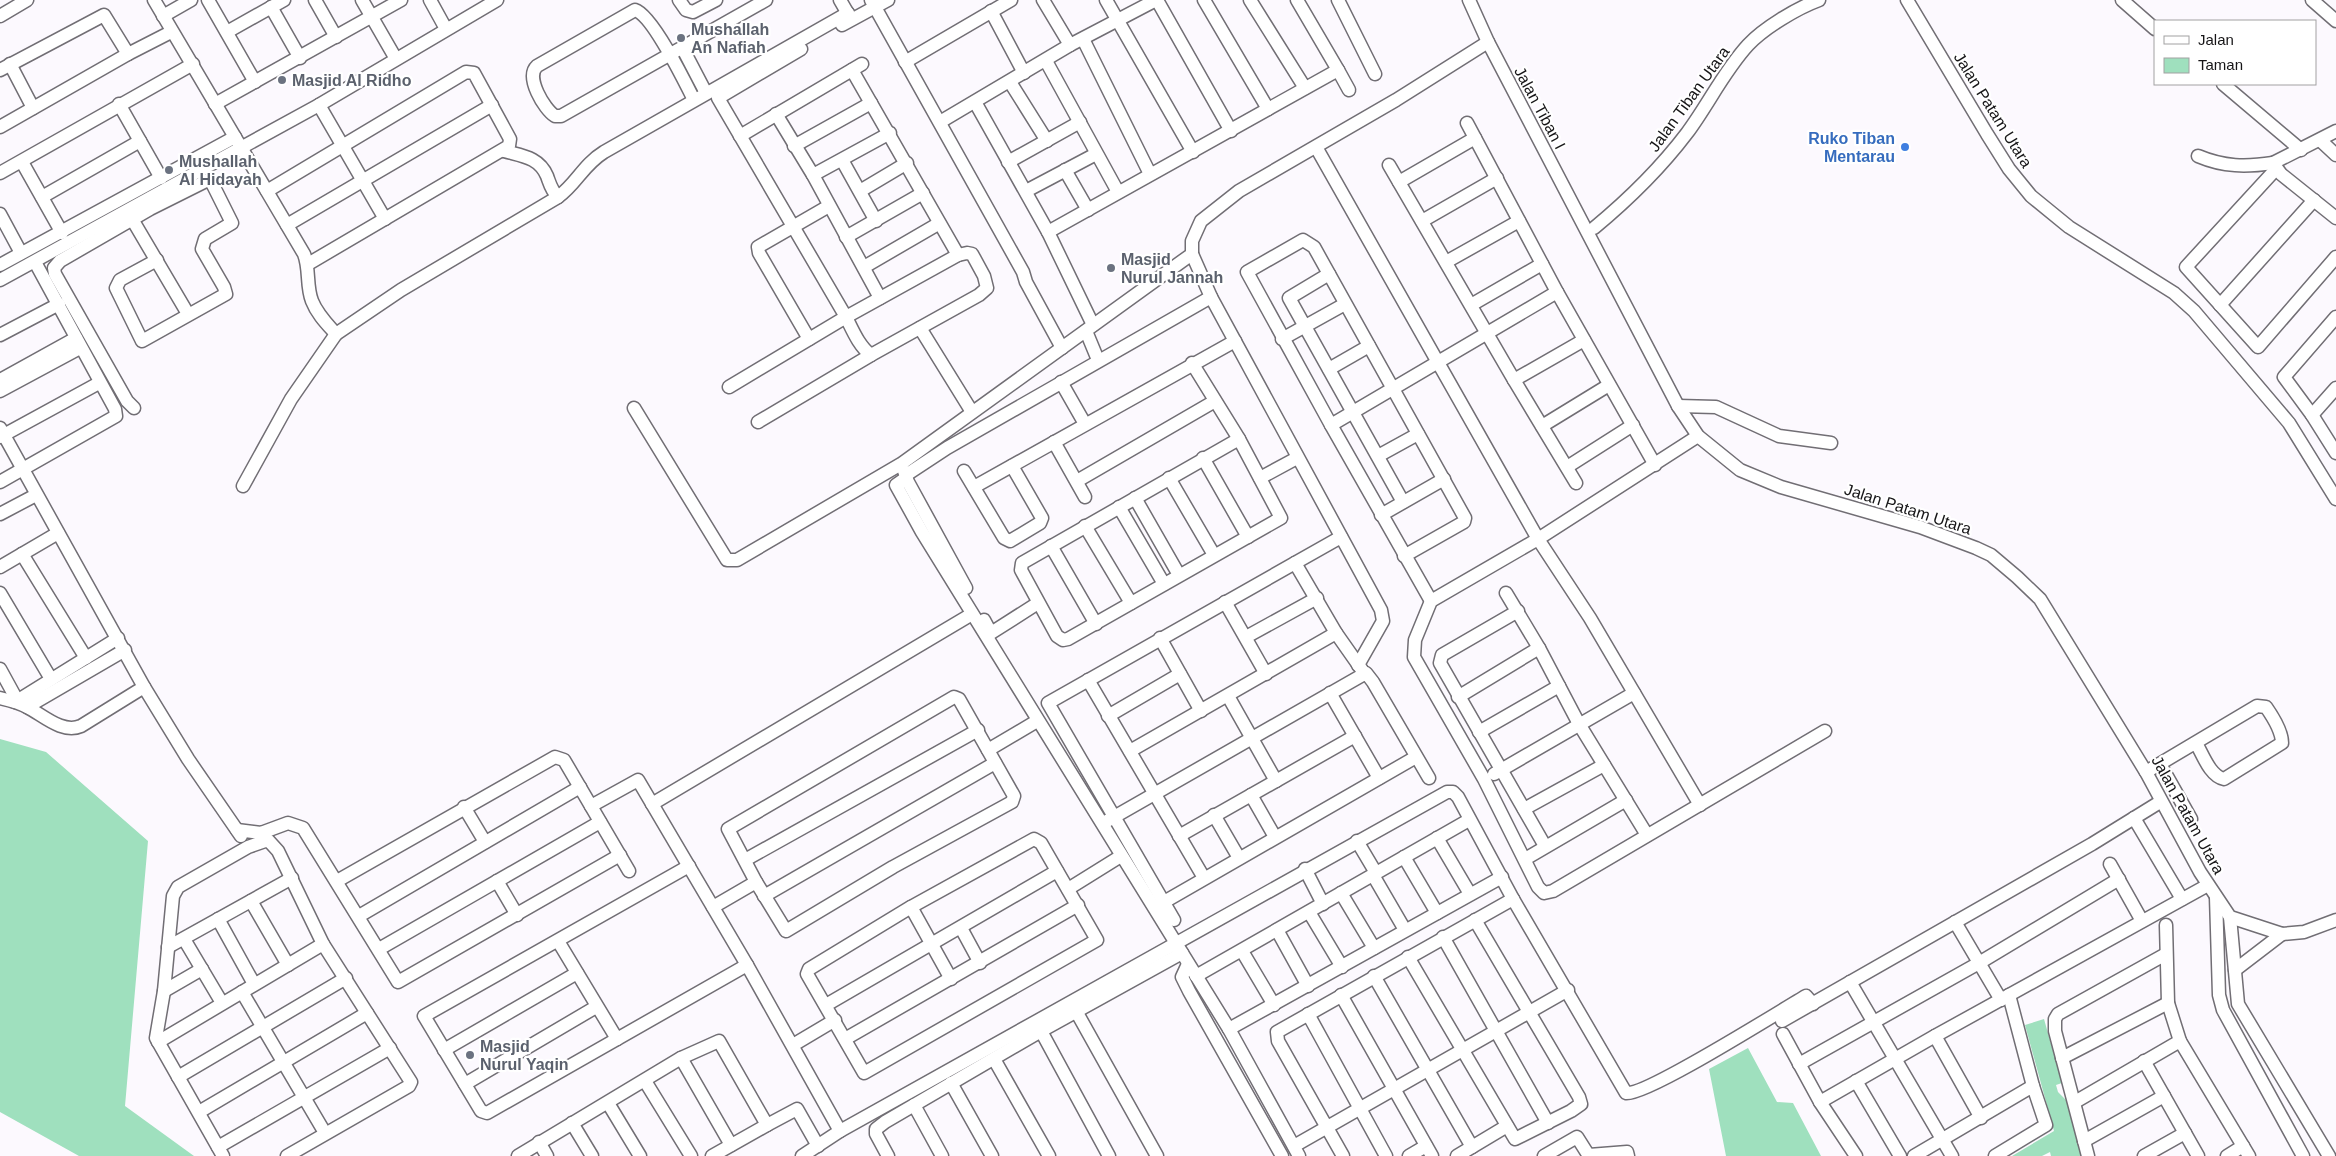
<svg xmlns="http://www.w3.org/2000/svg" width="2336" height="1156" font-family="Arial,sans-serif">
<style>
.green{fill:#9fe0be}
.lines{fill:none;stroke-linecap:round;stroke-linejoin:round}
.minor-casing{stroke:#716e74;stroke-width:15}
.minor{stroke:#fff;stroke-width:12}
.worship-dot{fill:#6b7280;stroke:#fff;stroke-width:2}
.shop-dot{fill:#3f7fe0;stroke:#fff;stroke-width:2}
.labels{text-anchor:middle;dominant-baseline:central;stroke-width:4.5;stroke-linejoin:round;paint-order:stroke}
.worship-label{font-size:16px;font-weight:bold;fill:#5b616d;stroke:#fff;text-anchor:start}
.street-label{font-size:16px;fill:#161517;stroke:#fff}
.shop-label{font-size:16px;font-weight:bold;fill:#366cbe;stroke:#fff;text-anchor:end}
</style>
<rect width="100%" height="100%" fill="#fcf9fe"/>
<g class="green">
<path d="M0,739L46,752L148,841L125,1106L194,1156H79L0,1112Z"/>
<path d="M2044,1019L2062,1083L2056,1085L2058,1092L2071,1105L2083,1156H2051L2050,1152L2042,1156H2012L2054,1131L2025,1025Z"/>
<path d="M1748,1048L1777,1102L1793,1103L1821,1156H1726L1709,1069Z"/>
</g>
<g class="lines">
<defs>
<g id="minor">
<path d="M154,0L304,254C310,269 306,286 312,301C317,314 327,324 336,334L401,290L558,197C577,183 583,165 604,152L848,13"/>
<path d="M208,0L255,82"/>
<path d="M315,0L336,37"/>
<path d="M362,0L396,59"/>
<path d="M430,0L446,29"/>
<path d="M679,0L686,10L693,12L716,0"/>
<path d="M840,0L851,19"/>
<path d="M871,0L1023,272L1026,282L1062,348"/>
<path d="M1043,0L1070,45"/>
<path d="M1106,0L1193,152"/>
<path d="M1157,0L1231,131"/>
<path d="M1204,0L1268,109"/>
<path d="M1250,0L1305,88"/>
<path d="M1338,0L1375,74"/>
<path d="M1469,0L1488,42L1678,406L1698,436L1740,470L1781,487L1920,527L1976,548L1991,555L2017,577L2040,599L2146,772L2200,872L2230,917L2282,934L2304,932L2336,920"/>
<path d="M1907,0L1987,134L2009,169L2031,196L2069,227L2174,293L2194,311L2289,423L2336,499"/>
<path d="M2122,0L2155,29"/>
<path d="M2312,0L2336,21"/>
<path d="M271,7L300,58"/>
<path d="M991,11L1024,73"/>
<path d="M0,16L27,0"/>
<path d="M163,16L191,0"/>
<path d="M842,25L888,0"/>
<path d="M227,32L284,0"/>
<path d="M1083,39L1150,174"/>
<path d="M683,49L706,93"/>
<path d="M1046,61L1118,192"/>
<path d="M905,62L1011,0"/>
<path d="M10,64L33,108"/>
<path d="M0,70L104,15L128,54"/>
<path d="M852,70L958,255"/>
<path d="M1338,70L1349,90"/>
<path d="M1010,82L1047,141"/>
<path d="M2223,84L2301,150"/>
<path d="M694,100C685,82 652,15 635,10L537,66C525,77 544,109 555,116H561L766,0"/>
<path d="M975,102L1048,232L1093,325"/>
<path d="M119,104L161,178"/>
<path d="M215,104L401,0"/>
<path d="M319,105L385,219"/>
<path d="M776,114L813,175L880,298"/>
<path d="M940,122L1070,45L1156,0"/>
<path d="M1467,123L1557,292L1655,465"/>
<path d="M0,127L128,54L171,32"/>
<path d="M2336,131L2273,163L2281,174L2336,218"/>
<path d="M740,136L862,64"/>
<path d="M2321,141L2336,155"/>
<path d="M794,146L871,103"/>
<path d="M1316,147L1538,539L1590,618L1700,805"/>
<path d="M504,151C522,156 539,157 547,176C550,184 551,190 558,197"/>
<path d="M2198,156C2224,167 2246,167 2273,163"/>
<path d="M842,160L876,221"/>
<path d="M22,162L62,233"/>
<path d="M1008,162L1080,122"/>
<path d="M1389,165L1514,380L1576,483"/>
<path d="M2276,169L2186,267L2258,347L2336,257"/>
<path d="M1065,170L1088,210"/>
<path d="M0,173L193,64"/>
<path d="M813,175L890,133"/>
<path d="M1399,182L1475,138"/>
<path d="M267,191L466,72L474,73L510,139L509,146L308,264"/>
<path d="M860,191L907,163"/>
<path d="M1026,191L1096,154"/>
<path d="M42,197L140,141"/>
<path d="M0,214L21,253"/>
<path d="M132,219L188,314"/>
<path d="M1422,221L1497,178"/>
<path d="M287,225L492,105"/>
<path d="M1594,228C1629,199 1659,170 1687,133C1708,105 1724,71 1748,45C1764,28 1797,8 1819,0"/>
<path d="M1048,232L1338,70L1297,0"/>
<path d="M846,237L923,193"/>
<path d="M1192,254L1211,297L1381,610L1383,621L1358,665"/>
<path d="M1446,262L1519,221"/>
<path d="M0,265L235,137"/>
<path d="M864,267L938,224"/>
<path d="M1329,274L1289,298L1403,502"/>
<path d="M0,280L319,105L497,0"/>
<path d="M1471,305L1542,264"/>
<path d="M2220,305L2314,200"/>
<path d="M2336,317L2284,377L2312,415L2336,453"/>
<path d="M920,328L972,412"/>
<path d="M1086,331L1098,360"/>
<path d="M0,335L59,304"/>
<path d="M809,339L759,253L758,247L829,206"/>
<path d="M1282,339L1345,304"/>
<path d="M1192,363L1239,439"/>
<path d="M1329,369L1369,346"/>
<path d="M0,380L76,338"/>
<path d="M1514,380L1584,340"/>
<path d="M1061,382L1085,424"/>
<path d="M729,387L846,317L958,255L967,253L972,254L984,276L987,288L979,295L871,355C859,346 853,331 846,317L718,98L801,49"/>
<path d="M0,391L80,348"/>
<path d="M1678,406L1716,407L1779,436L1831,443"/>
<path d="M134,408L127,401L55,274L54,268L60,261L150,209L210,179L232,223L205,239L202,249L224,287L226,294L142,341L116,288L120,280L157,260"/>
<path d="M634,408L727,560H737L901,464L1192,254V241L1201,221L1239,191L1396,100L1488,42"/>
<path d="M2312,415L2336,388"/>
<path d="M758,422L871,355"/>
<path d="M1331,425L1247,272L1303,240L1314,247L1465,518L1464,522L1404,556"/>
<path d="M1542,426L1609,385"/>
<path d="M0,428L144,687L81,726C62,734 43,715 27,707C18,702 9,700 0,698"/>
<path d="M1698,436L1538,539L1431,601L1415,640L1414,657L1484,779L1538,887L1544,893L1553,891L1825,731"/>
<path d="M0,437L99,383"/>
<path d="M1239,439L1281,518L1068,639L1063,640L1057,636L1021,570L1022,563Z"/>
<path d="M1054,442L1085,497"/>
<path d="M1378,456L1418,434"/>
<path d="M1203,458L1248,537"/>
<path d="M1567,467L1633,425"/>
<path d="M904,471L908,482L966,588"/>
<path d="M964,471L1004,538L1010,541L1040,523L1042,518L1012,466"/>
<path d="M906,475L947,448L1211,297"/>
<path d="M906,478L896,485L922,532L1229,1029L1299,1156"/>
<path d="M1169,478L1214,555"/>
<path d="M1260,478L1297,458"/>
<path d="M1077,481L1215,401"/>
<path d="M0,482L116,416L115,409L35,262"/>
<path d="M243,486L291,399L336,334"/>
<path d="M974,487L1235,341"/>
<path d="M1135,498L1179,575"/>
<path d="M1119,507L1164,584"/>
<path d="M0,514L36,495"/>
<path d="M1381,515L1444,479"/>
<path d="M1085,526L1131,603"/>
<path d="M1051,546L1096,624"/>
<path d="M22,554L86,658"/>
<path d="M1295,563L1336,633L1362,670"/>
<path d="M0,567L58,533"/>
<path d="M0,593L51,679"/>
<path d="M1506,593L1539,648L1579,724L1647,835"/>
<path d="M1431,601L1331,425L1557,292"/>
<path d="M1225,602L1266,674"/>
<path d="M1518,611L1442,655L1440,663L1545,846"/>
<path d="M984,620L991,633L1038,603"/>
<path d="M1246,637L1317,598"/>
<path d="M1160,638L1201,711"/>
<path d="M0,669L17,700"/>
<path d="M1088,680L1204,878"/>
<path d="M144,687L188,759L241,836"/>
<path d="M1330,693L1379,778"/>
<path d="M1228,696L1276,781"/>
<path d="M954,697L959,699L1014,796L1012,802L893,867L786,931L756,882L728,829Z"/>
<path d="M1458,697L1539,648"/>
<path d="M15,702L118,638"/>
<path d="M27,707L125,650"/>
<path d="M1108,716L1180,674"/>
<path d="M1479,732L1559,686"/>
<path d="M988,750L1037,721"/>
<path d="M1130,751L1336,633"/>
<path d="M2160,764L2191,819"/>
<path d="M2146,772L2257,706L2266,707C2273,717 2282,731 2282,743L2224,779C2210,776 2203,755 2196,743"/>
<path d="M1494,774L1634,693"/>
<path d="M1251,795L1275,837"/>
<path d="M652,804L972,614"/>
<path d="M591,806L638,780L747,965L840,1131"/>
<path d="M464,807L485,842"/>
<path d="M1524,809L1604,765"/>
<path d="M1214,815L1239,858"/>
<path d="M2134,818L2182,899"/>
<path d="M1107,821L1366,673L1373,682L1429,778"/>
<path d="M237,830L261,833L288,823L303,828L398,982L620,855"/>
<path d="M1179,836L1355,736"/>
<path d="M1437,838L1470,894"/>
<path d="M1034,839L1041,843L1097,940L864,1073L807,974L809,969L911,907Z"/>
<path d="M1357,841L1376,873"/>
<path d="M1404,857L1437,913"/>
<path d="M1525,859L1626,800"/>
<path d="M745,860L978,730"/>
<path d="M2110,864L2142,921"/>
<path d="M689,866L424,1016L481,1111L487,1113L747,965"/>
<path d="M1305,869L1323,904"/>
<path d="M1373,875L1405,930"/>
<path d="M337,881L555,757L564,760L629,871"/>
<path d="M497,881L517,915"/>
<path d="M1068,889L1121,856"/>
<path d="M1341,893L1374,948"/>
<path d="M764,896L995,763"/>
<path d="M2216,897L2219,995L2223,1010L2303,1156"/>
<path d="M251,901L288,965"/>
<path d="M1164,902L1416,757"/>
<path d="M713,907L756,882"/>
<path d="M911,907L951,979"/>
<path d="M1309,912L1342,967"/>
<path d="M359,916L580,787"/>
<path d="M2230,917L2238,1004L2329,1156"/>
<path d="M218,919L254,984"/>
<path d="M1174,920L1048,703L1341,537"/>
<path d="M1955,922L2001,1000"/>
<path d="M2166,925L2168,1003L2180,1041L2249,1156"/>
<path d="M961,928L980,963"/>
<path d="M1277,930L1308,986"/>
<path d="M1443,937L1548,1123"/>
<path d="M184,939L222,1003"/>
<path d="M558,941L617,1039"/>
<path d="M168,947L292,878"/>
<path d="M379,949L600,822"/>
<path d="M1242,951L1274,1005"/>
<path d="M1408,957L1515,1139L1571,1111L1581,1104L1579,1097L1475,920"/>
<path d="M1188,964L1182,977L1189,991L1282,1156"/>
<path d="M2235,970L2282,934"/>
<path d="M1196,976L1469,820"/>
<path d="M1374,976L1472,1147"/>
<path d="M1850,982L1952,1156"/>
<path d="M164,991L202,969"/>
<path d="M242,992L325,1133"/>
<path d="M1341,995L1432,1156"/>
<path d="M2009,995L2033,1086"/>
<path d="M826,1005L1057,871"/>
<path d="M1076,1011L1157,1156"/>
<path d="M1308,1014L1386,1156"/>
<path d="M1782,1021L2092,844L2160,802"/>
<path d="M1229,1029L1502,877"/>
<path d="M1041,1031L1109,1156"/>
<path d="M1783,1034L1820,1102L1856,1156"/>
<path d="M1935,1036L1981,1118"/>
<path d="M845,1039L1078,905"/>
<path d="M158,1042L323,944"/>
<path d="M793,1045L835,1020"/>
<path d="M444,1050L577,973"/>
<path d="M681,1058L731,1145"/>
<path d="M2062,1058L2168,1003"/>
<path d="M994,1059L1049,1156"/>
<path d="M2144,1061L2198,1156"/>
<path d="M1799,1064L1979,963L2119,879"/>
<path d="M178,1077L346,978"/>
<path d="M645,1081L691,1156"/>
<path d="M1856,1081L1900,1156"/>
<path d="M951,1083L992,1156"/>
<path d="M465,1084L596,1007"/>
<path d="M1820,1102L1935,1036L2208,885"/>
<path d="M2075,1102L2180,1041"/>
<path d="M608,1103L640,1156"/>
<path d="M914,1105L942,1156"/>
<path d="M199,1112L367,1013"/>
<path d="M572,1123L592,1156"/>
<path d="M767,1125L797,1109L818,1146"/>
<path d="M2084,1141L2164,1096"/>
<path d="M539,1142L547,1156"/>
<path d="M1294,1146L1568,990"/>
<path d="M218,1147L390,1048"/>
<path d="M1589,1155L1627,1152L1628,1156"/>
<path d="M223,1156L156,1038L164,991L173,896L178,887L248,847L268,840L278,851L323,944L411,1082L409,1086L287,1156"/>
<path d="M518,1156L681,1058L719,1041L767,1125L712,1156"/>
<path d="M802,1156L840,1131L1447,792H1453L1458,797L1513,899L1626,1093C1646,1096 1780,1011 1806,996L1813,1004"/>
<path d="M888,1156L876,1134V1129L885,1122L1041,1031L1182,953"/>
<path d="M1343,1156L1278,1041L1277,1032L1513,899"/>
<path d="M1409,1156L1426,1146"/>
<path d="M1457,1156L1507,1126"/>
<path d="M1544,1156L1577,1137L1589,1156"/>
<path d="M1914,1156L2033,1086L2046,1125L1995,1156"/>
<path d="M2088,1156L2055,1031V1019L2058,1014L2166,954"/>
<path d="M2144,1156L2185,1133"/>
<path d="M2227,1156L2243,1146"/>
</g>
</defs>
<use href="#minor" class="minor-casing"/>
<use href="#minor" class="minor"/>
</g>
<g class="worship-dot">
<circle cx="681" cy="38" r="5"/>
<circle cx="282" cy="80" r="5"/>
<circle cx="169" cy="170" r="5"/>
<circle cx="1111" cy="268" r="5"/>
<circle cx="470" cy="1055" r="5"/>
</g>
<circle class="shop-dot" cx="1905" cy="147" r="5"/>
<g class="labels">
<g class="worship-label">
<text x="691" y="29">Mushallah<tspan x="691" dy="18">An Nafiah</tspan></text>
<text x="292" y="80">Masjid Al Ridho</text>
<text x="179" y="161">Mushallah<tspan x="179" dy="18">Al Hidayah</tspan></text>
<text x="1121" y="259">Masjid<tspan x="1121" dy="18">Nurul Jannah</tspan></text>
<text x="480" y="1046">Masjid<tspan x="480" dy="18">Nurul Yaqin</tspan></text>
</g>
<g class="street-label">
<text transform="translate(1689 99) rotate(-54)">Jalan Tiban Utara</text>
<text transform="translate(1540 108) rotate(62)">Jalan Tiban I</text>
<text transform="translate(1993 110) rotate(58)">Jalan Patam Utara</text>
<text transform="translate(1908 509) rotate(18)">Jalan Patam Utara</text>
<text transform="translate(2188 815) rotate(61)">Jalan Patam Utara</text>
</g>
<g class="shop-label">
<text x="1895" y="138">Ruko Tiban<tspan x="1895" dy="18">Mentarau</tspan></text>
</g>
</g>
<rect x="2154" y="20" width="162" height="65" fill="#ffffff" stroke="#a2a1a2"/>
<rect x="2164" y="36" width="25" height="8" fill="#ffffff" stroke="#a2a1a2"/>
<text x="2198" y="45" font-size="15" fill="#161517">Jalan</text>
<rect x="2164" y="58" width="25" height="15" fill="#9fe0be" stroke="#a2a1a2"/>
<text x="2198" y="70" font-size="15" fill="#161517">Taman</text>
</svg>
